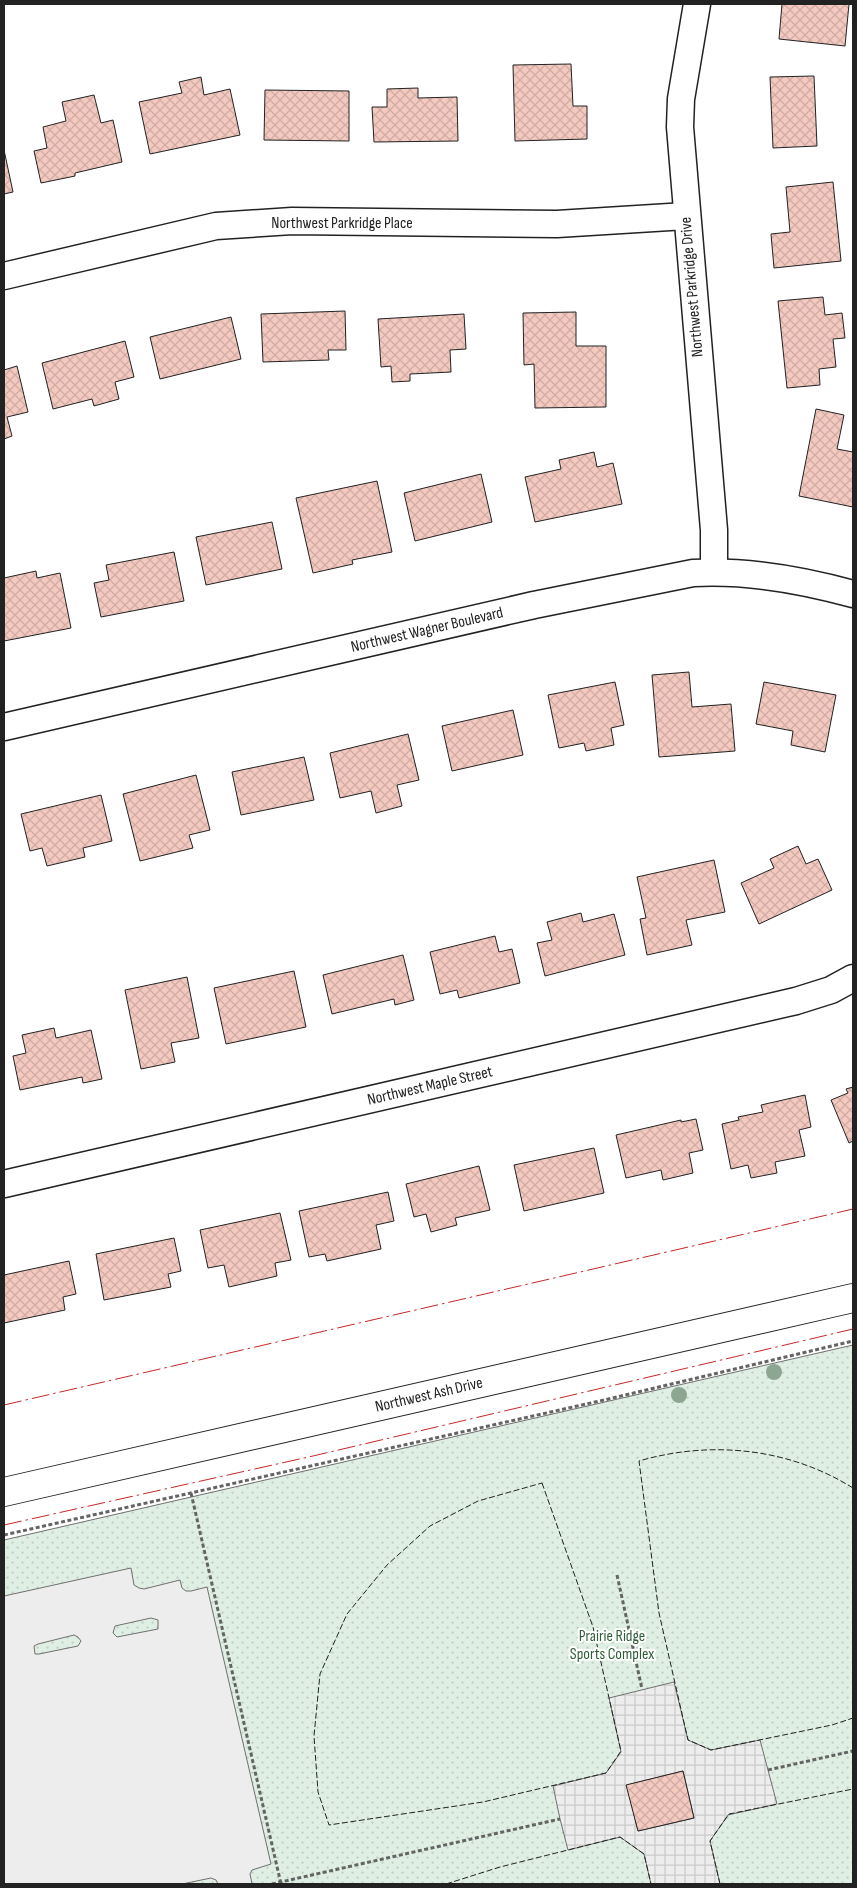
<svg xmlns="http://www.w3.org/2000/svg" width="857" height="1888" font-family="'Sofia Sans Condensed',sans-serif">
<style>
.park{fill:url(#park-dots);stroke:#6f6f6f}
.parking{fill:#ededed;stroke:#6f6f6f;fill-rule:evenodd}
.plaza{fill:url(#plaza-grid);stroke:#6f6f6f;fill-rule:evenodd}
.building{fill:url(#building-cross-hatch);stroke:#222}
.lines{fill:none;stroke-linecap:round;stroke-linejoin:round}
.street-casing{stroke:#222;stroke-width:29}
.secondary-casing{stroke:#222;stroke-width:30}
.path{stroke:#646464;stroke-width:3;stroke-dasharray:4 2.5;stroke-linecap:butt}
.street{stroke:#fff;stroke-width:26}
.secondary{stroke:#fff;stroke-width:28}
.fence{stroke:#222;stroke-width:1;stroke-dasharray:6 2.5;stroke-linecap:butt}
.power{stroke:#c62828;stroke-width:1;stroke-dasharray:18 4 2.5 4;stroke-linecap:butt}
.tree{fill:#8da692}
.labels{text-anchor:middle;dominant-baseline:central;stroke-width:4;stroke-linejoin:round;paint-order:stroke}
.street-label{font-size:16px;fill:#222;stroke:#fff}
.park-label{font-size:16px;fill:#2f5e38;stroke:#fff}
</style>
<defs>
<pattern id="park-dots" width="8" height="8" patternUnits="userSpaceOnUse" patternTransform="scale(1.25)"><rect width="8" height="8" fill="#e0efe3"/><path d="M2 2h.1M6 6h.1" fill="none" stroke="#c0cdc2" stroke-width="1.8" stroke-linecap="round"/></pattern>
<pattern id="plaza-grid" width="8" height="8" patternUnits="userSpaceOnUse" patternTransform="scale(1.25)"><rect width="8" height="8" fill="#ededed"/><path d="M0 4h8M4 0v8" fill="none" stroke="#cbcbcb"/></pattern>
<pattern id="building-cross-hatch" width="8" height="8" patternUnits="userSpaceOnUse" patternTransform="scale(1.25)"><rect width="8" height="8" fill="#f3c9c0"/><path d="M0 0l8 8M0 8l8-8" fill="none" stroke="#d0aca5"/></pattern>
</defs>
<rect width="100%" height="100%" fill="#fff"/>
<path class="park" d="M853,1345V1884H4V1540Z"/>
<path class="parking" d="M131,1568L134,1585L139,1588L144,1589L180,1580L182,1588L186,1591H191L207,1587L271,1864L252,1870L250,1874L252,1884H218L216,1880L211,1878L182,1884H4V1596ZM151,1618L158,1620V1629L117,1637L113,1633L115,1626ZM74,1635L78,1637L81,1641L78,1646L39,1654H35L34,1646L38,1644Z"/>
<path class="plaza" d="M674,1682L688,1740L711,1750L760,1740L777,1804L728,1815L710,1841L720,1884H651L644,1854L620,1837L568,1850L560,1819L553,1786L606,1773L621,1752L609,1698ZM683,1771L694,1818L638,1831L627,1785Z"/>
<g class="building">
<path d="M782,4H853H849L845,46L779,39Z"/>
<path d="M571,64L573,106H587V139L515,141L513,65Z"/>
<path d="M814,76L817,146L773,148L770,77Z"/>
<path d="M201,77L204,95L230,89L240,135L150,154L139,102L182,93L179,82Z"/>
<path d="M418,88V98L457,97L458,141L374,142L372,107H387V89Z"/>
<path d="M265,90L349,91V141L264,140Z"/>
<path d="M94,95L101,123L113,120L122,162L75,173V176L41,183L34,151L47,148L43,127L66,121L62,102Z"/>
<path d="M4,150L13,192L4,194Z"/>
<path d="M833,182L841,261L774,268L771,234L790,232L786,187Z"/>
<path d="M823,297L825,315L842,313L845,338L833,339L836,367L819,369L820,385L787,388L778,301Z"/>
<path d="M345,311L346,350H328L329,360L263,362L261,314Z"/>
<path d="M576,312V346H606V407L535,408L534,364L524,365L523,313Z"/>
<path d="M464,314L466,349L450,350L451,372L410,374V381L392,382L391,366L381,367L378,319Z"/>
<path d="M231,317L241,359L160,379L150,337Z"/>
<path d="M125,341L134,377L115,382L119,399L94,406L92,399L53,409L42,363Z"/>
<path d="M17,366L28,412L7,417L12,436L4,439V370Z"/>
<path d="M816,409L844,415L837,449L853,452V507L799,496Z"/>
<path d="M594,452L597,467L613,463L622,504L535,522L525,477L561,469L559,460Z"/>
<path d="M481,474L492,522L415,541L404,493Z"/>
<path d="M377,481L392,552L352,560L353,564L313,573L296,498Z"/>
<path d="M272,522L282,569L206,585L196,537Z"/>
<path d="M174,552L184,601L101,617L94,583L109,580L106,565Z"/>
<path d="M36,571L37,578L60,573L71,628L4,641V578Z"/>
<path d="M689,672L692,707L731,704L735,751L659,757L652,675Z"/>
<path d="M615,682L624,725L611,728L614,745L586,751L584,743L559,748L548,695Z"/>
<path d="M764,682L836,695L825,752L791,745L793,731L756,724Z"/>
<path d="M513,710L523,755L452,771L442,726Z"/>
<path d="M408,734L419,780L397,785L402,806L376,813L371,791L340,798L330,753Z"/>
<path d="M304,757L314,800L241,815L232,772Z"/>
<path d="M196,775L210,830L189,835L193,848L140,861L123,794Z"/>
<path d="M101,795L112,841L83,848L85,857L47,866L42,848L30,851L21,814Z"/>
<path d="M798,846L806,864L818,859L832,890L759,924L741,883L774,868L770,859Z"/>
<path d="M714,860L725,912L686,920L692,945L647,955L640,919L646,918L637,877Z"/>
<path d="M581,913L583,922L614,914L625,955L545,976L537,943L552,940L547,922Z"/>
<path d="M495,936L499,952L512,949L520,983L459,998L457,990L440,994L430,952Z"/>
<path d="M403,955L414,1000L395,1005L394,999L332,1014L323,975Z"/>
<path d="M294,971L306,1027L226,1044L214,988Z"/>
<path d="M187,977L199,1038L171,1043L175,1062L141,1069L125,990Z"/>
<path d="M54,1028L56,1038L91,1030L102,1079L83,1083L82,1077L20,1090L13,1056L26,1053L22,1035Z"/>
<path d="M853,1087V1141L849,1143L831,1100L848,1093L846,1089Z"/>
<path d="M805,1095L811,1127L799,1130L805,1156L775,1162L777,1173L751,1178L748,1165L731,1169L722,1124L739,1120L738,1117L763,1112L761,1105Z"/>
<path d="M696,1119L703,1150L689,1153L693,1173L663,1180L661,1170L626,1178L616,1135L681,1120V1122Z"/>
<path d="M594,1148L604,1193L524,1211L514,1165Z"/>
<path d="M479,1166L490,1210L455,1218L457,1225L431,1232L426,1214L414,1217L406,1184Z"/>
<path d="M388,1192L394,1221L376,1225L381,1249L327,1261L325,1254L309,1257L299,1211Z"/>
<path d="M280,1213L291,1260L275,1263L277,1276L229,1287L224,1265L208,1268L200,1230Z"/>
<path d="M174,1238L181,1271L168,1274L171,1287L104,1300L96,1254Z"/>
<path d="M69,1261L76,1294L63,1297L65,1310L4,1323V1275Z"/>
<path d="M683,1771L694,1818L638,1831L626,1785Z"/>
</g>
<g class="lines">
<defs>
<g id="street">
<path d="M697,4L681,99L680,127L714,530V571"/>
<path d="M4,276L216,226L292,221L557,224L686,216"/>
<path d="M4,727L534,605L693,573C746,570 802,580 853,594"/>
<path d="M4,1184L796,1001L831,990L853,978"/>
</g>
<path id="secondary" d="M4,1492L853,1298"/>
</defs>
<use href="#street" class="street-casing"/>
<use href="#secondary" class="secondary-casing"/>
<g class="path">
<path d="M191,1493L281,1884"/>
<path d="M4,1535L604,1400L853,1341"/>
<path d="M617,1575L642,1689"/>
<path d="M768,1770L853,1751"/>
<path d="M272,1884L560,1819"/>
</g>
<use href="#street" class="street"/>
<use href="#secondary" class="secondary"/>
<g class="fence">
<path d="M542,1483L593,1627L621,1751L606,1773L483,1802L329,1825L318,1792L314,1736L320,1674L347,1614L387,1565L430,1526L478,1501Z"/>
<path d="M853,1488C789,1448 711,1440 639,1461L659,1613L688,1740L711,1750L832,1725L853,1718"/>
<path d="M446,1884L500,1867L620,1837L644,1854L651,1884"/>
<path d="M720,1884L710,1841L729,1814L853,1789"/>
</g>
<g class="power">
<path d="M4,1405L853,1209"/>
<path d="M4,1525L313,1456L853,1329"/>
</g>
</g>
<g class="tree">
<circle cx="774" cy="1372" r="8"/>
<circle cx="679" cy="1395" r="8"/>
</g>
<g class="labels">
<g class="street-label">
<text x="342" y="223">Northwest Parkridge Place</text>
<text transform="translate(692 287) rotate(-95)">Northwest Parkridge Drive</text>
<text transform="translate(427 630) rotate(-13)">Northwest Wagner Boulevard</text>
<text transform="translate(430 1086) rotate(-13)">Northwest Maple Street</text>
<text transform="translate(429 1395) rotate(-13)">Northwest Ash Drive</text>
</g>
<g class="park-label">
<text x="612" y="1636">Prairie Ridge<tspan x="612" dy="18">Sports Complex</tspan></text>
</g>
</g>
<rect width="857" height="1888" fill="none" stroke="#222222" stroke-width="10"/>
</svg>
